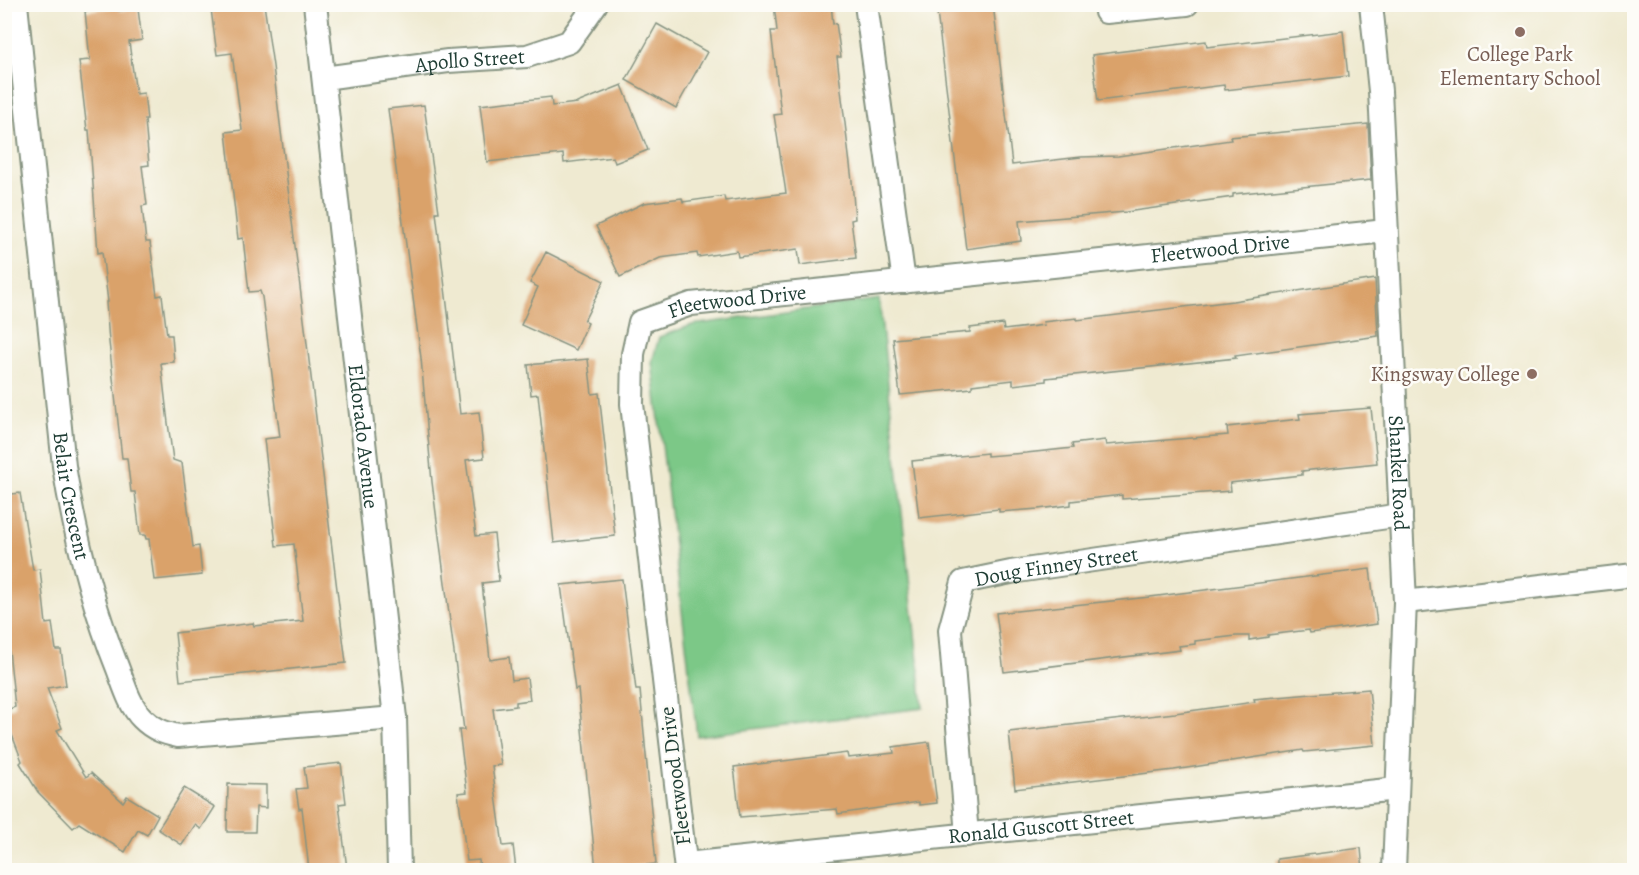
<svg xmlns="http://www.w3.org/2000/svg" width="1639" height="875" font-family="Alegreya,serif">
<style>
.green{fill:#7cc887;stroke:#4e825e;stroke-width:1.5}
.building{fill:#daa26b}
.lines{fill:none;stroke-linecap:round;stroke-linejoin:round}
.minor-casing{stroke:#879482;stroke-width:26}
.minor{stroke:#fff;stroke-width:22}
.education-dot{fill:#8d6e63;stroke:#fdfcf7;stroke-width:2}
.labels{text-anchor:middle;dominant-baseline:central;stroke-width:5;stroke-linejoin:round;paint-order:stroke}
.education-label{font-size:21px;fill:#785e54;stroke:#fdfcf7}
.street-label{font-size:21px;fill:#1f3d34;stroke:#fdfcf7}
</style>
<rect width="100%" height="100%" fill="#fdfcf7"/>
<filter id="ink" filterUnits="userSpaceOnUse"><feTurbulence type="fractalNoise" baseFrequency=".0167" numOctaves="2"/><feDisplacementMap in="SourceGraphic" scale="12" xChannelSelector="R" yChannelSelector="G"/><feConvolveMatrix kernelMatrix="1 2 1 2 8 2 1 2 1" color-interpolation-filters="sRGB"/></filter>
<filter id="wash" filterUnits="userSpaceOnUse"><feTurbulence type="fractalNoise" baseFrequency=".008" numOctaves="4" result="noise"/><feDisplacementMap in="SourceGraphic" scale="24" xChannelSelector="R" yChannelSelector="G"/><feGaussianBlur stdDeviation="1.35" result="paint"/><feColorMatrix in="noise" values="0 0 0 0 0 0 0 0 0 0 0 0 0 0 0 0 0 1.4 0 .05"/><feComposite in="paint" operator="in"/></filter>
<g filter="url(#wash)">
<rect width="100%" height="100%" fill="#efead1"/>
<path class="green" d="M879,299L923,708L697,736L652,362L659,337L692,325Z"/>
<g id="blocks">
<g class="building">
<path d="M246,4H264L273,66L346,663L180,681L175,633L253,623L254,626L303,621L294,544L276,546L264,439L280,437L262,297L260,291L249,292L243,238L238,239L226,132L242,130L232,53L217,55L211,9Z"/>
<path d="M774,4H831L833,24L836,23L841,57H837L852,181L855,219L851,220L856,258L800,265L798,249L738,257L737,251L698,257L697,253L660,258L620,277L596,226L644,203L682,198L683,202L724,196L725,201L786,193L774,115L781,114L771,31H777Z"/>
<path d="M936,4H993L1012,165L1081,157L1118,156L1231,140L1230,137L1368,124L1371,180L1233,194V197L1126,212L1019,221L1021,241L966,249Z"/>
<path d="M119,7V11L138,9L142,40L129,42L136,94L144,93L147,120H145L149,165L142,166L147,205L142,206L146,242H150L157,296L162,295L167,335H172L174,362L161,363L168,423L173,460L182,463L193,547L199,546L202,575L154,580L149,539H146L145,535H140L135,492H131L127,458H122L109,342L106,302H108L102,252L98,253L89,130H87L79,61L90,60L85,11Z"/>
<path d="M657,24L707,52L676,108L626,80Z"/>
<path d="M1343,31L1348,76L1225,90L1224,85L1098,101L1092,55L1206,41L1207,47Z"/>
<path d="M622,85L648,150L615,163L613,157L564,163L563,154L487,162L480,105L551,97L552,106L577,103Z"/>
<path d="M424,105L439,212H436L460,414L479,412L484,458L466,460L476,536L494,534L499,581L482,583L490,660L509,657L512,680L527,678L530,700L516,702V706L493,709L501,765L492,766L503,846L513,845L516,870H480L479,860L467,861L458,793L467,792L459,730H464L432,482L421,358L388,109Z"/>
<path d="M546,252L604,281L584,321L588,323L576,350L521,325L538,287L530,283Z"/>
<path d="M1375,279L1378,336L1235,356L1236,358L1046,378V381L1013,385V380L972,385V388L900,395L893,339L970,332V328L1003,324L1004,330L1044,325L1043,322L1077,318V320L1233,301Z"/>
<path d="M588,359L592,394L599,393L615,536L554,543L538,394L531,395L528,365Z"/>
<path d="M1371,408L1377,463L1302,471V475L1230,483L1231,491L1122,499V495L1071,501V505L1038,509L999,512V509L919,518L912,461L987,453V456L1026,453L1073,448L1072,444L1105,440L1106,445L1228,435L1227,427L1300,419L1299,414Z"/>
<path d="M20,493L33,570L40,569L46,624L52,623L56,650H61L66,685L47,688L62,728L57,730L86,777L91,773L123,802L127,796L158,815L147,835L138,830L125,852L79,823L73,828L38,792L20,763L22,761L4,714V711L15,707L9,650L4,651V495Z"/>
<path d="M1370,569L1377,624L1310,633L1309,630L1268,635V637L1249,640V636H1236L1195,641V644L1179,646L1180,650L1004,672L996,613L1150,597Z"/>
<path d="M622,579L636,690H640L656,864L596,870L578,689L575,690L561,585Z"/>
<path d="M1369,689L1375,745L1304,752L1303,750L1174,770L1015,789L1009,732L1175,713L1255,702L1254,699Z"/>
<path d="M929,742L937,803L919,805V802L838,814L837,809L740,817L734,767L847,753L848,758L894,753L893,747Z"/>
<path d="M341,763L346,803L339,804L347,869L309,870L302,808L299,809L296,789L307,788L304,767Z"/>
<path d="M228,784L266,785V808L256,807L255,832H227Z"/>
<path d="M184,788L215,807L201,829L195,825L182,845L158,829Z"/>
<path d="M1361,848L1363,870H1277V859Z"/>
</g>
</g>
</g>
<g filter="url(#ink)">
<use href="#blocks" fill-opacity="0" stroke="#879482" stroke-width="1.5"/>
<g class="lines">
<defs>
<g id="minor">
<path id="s1" d="M16,4L64,466C75,536 92,604 118,669C124,685 130,706 142,718C153,729 164,733 178,736L395,718"/>
<path id="s2" d="M315,4L395,718L399,870"/>
<path d="M866,4L904,282"/>
<path d="M1106,4V12L1187,4"/>
<path id="s3" d="M1371,4L1380,91L1405,602L1394,870"/>
<path id="s4" d="M324,78L448,61L527,56L569,42L596,4"/>
<path d="M1405,602L1634,575"/>
<path id="s5" d="M967,835L950,630L963,582L1011,572L1401,515"/>
<path id="s6" d="M686,864L1397,789"/>
<path id="s7" d="M686,870L632,404L633,354L640,322L691,304L1386,231"/>
</g>
</defs>
<use href="#minor" class="minor-casing"/>
<use href="#minor" class="minor"/>
</g>
</g>
<g class="education-dot">
<circle cx="1520" cy="32" r="6"/>
<circle cx="1532" cy="374" r="6"/>
</g>
<g class="labels">
<g class="education-label">
<text x="1520" y="54">College Park<tspan x="1520" dy="24">Elementary School</tspan></text>
<text x="1520" y="374" text-anchor="end">Kingsway College</text>
</g>
<g class="street-label">
<text stroke="none"><textPath href="#s4" startOffset="147">Apollo Street</textPath></text>
<text stroke="none"><textPath href="#s7" startOffset="1138">Fleetwood Drive</textPath></text>
<text stroke="none"><textPath href="#s7" startOffset="652">Fleetwood Drive</textPath></text>
<text stroke="none"><textPath href="#s2" startOffset="435">Eldorado Avenue</textPath></text>
<text stroke="none"><textPath href="#s3" startOffset="470">Shankel Road</textPath></text>
<text stroke="none"><textPath href="#s1" startOffset="495">Belair Crescent</textPath></text>
<text stroke="none"><textPath href="#s5" startOffset="350">Doug Finney Street</textPath></text>
<text transform="translate(675 776) rotate(-97)">Fleetwood Drive</text>
<text stroke="none"><textPath href="#s6" startOffset="357">Ronald Guscott Street</textPath></text>
</g>
</g>
<rect width="1639" height="875" fill="none" stroke="#fdfcf7" stroke-width="24"/>
</svg>
